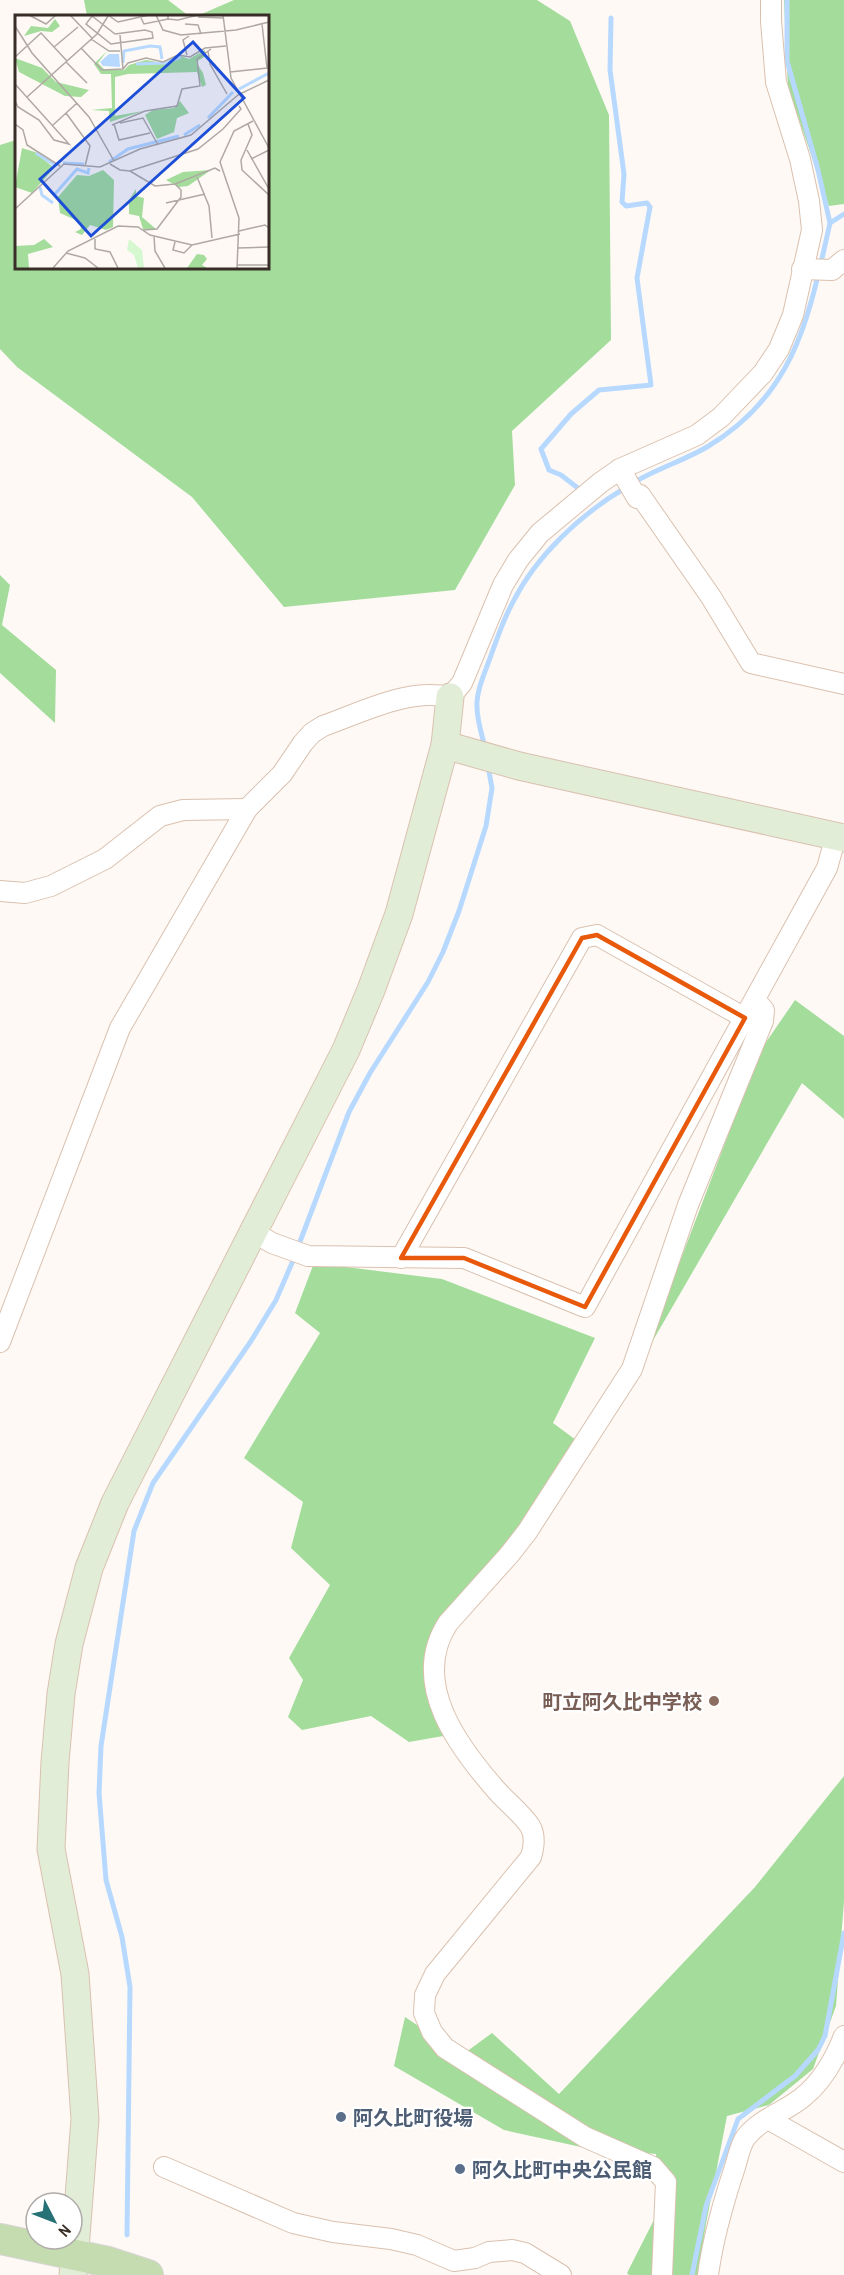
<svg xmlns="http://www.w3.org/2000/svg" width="844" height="2275" font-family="'Archivo Narrow','Noto Sans JP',sans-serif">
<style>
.forest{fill:#a3dc9b}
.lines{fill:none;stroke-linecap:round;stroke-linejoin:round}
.stream{stroke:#b7d9ff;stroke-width:5}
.street-casing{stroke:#dac1af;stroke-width:22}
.secondary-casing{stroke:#dac1af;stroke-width:29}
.primary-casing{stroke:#d7d5d4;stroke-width:32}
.street{stroke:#fff;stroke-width:20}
.secondary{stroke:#e2edd8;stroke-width:27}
.primary{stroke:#c5dcb1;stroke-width:30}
.marked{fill:none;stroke:#e8590c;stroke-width:4.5;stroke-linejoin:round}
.education-dot{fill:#8d6e63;stroke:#fff;stroke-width:2}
.service-dot{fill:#5c6f8a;stroke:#fff;stroke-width:2}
.labels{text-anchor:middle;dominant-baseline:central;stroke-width:4.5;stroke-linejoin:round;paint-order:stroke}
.education-label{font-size:20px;font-weight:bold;fill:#785e54;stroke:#fff;text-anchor:end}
.service-label{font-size:20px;font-weight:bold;fill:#4e5e75;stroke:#fff;text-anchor:start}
.inset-river{fill:none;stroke:#b7d9ff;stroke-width:3}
.inset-road{fill:none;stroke:#afa8a3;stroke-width:1.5}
.view{fill:#1d4ed8;fill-opacity:0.15;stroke:#1d4ed8;stroke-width:3}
.inset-edge{fill:none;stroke:#382e27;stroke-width:3}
</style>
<rect width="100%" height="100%" fill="#fef9f5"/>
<g class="forest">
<path d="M84,0H168L189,16H87Z"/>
<path d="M234,0H537L570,21L609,115L611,340L512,431L515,485L455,590L284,607L192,497L17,367L0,349V145L16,140V267H267V16H197Z"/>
<path d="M784,0H844V204L829,206L788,88Z"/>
<path d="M0,575L10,585L2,625L56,670L55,723L0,673Z"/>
<path d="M795,1000L844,1036V1119L802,1083L644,1356L760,1051Z"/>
<path d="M314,1263L442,1279L595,1338L553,1423L580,1443L521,1530L436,1633L426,1684L449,1735L409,1742L371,1716L302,1730L288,1717L303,1680L289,1658L330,1585L291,1548L303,1502L244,1458L320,1333L295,1313Z"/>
<path d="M844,1776V1901L836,2006L813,2069L769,2105L727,2116L706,2224L698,2275H629L627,2273L660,2208L656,2154L581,2147L504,2130L394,2066L405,2017L462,2055L492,2033L559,2094L755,1887Z"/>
</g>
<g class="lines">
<g class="stream">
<path d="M787,0V61L818,170L830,223"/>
<path d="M633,483C656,469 683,461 707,447C796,394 809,316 830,223L844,214"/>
<path d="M583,492L561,475L549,470L541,449L571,414L599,390L651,385L637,278L650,207L647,203L626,206L622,202L624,174L610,70L611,18"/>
<path d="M485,748C482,735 477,720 477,707C476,692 485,672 490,658C497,639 503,620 513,602C536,556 581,514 625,488"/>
<path d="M298,1247L349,1112L370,1073L428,982L443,952L459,911L486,826L492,788L488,766"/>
<path d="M127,2235L130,1987L122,1937L106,1880L99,1793L101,1746L134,1531L153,1483L251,1341L276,1300L295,1256"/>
<path d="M692,2275L706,2206L738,2119L795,2076L818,2050L825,2036L844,1933"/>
</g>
<defs>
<g id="street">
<path d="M802,269L832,270L844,260"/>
<path d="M620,469L637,498L640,495L711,597L751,663L844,684"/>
<path d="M0,891L25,893L51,886L105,859L160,816L183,810L247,809"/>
<path d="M253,1232L272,1243L308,1256L464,1258L585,1307L827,868L836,836"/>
<path d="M401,1258L582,938L597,935L745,1018"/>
<path d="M0,1342L120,1028L247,809L282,774L303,743L312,733L323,726C363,712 407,688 450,697L462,683L503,585L518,560L540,533L600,483L620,469L697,435L721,417L763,373L779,349L793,315L812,230L809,201L800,159L776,82L771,21V0"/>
<path d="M768,2119L844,2162"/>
<path d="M164,2167L293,2223L333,2232L391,2239L417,2245L454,2261L475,2258L489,2252L512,2250L525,2253L561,2275"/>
<path d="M662,2275L666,2182L653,2167L585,2137L445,2048L432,2032L424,2013L425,1995L435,1974L531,1857C534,1847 536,1836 530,1826C522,1814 508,1803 498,1792C459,1748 409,1683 448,1623L509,1555L527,1532L632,1369L688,1205L763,1021L764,1010L755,1000"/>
<path d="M708,2275C713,2238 723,2203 735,2167C738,2158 740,2145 746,2137C761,2118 785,2112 803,2097C823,2081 835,2059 844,2036"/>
</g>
<g id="secondary">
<path d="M445,745L519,766L844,838"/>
<path d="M73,2275L85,2119L75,1974L51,1849L55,1762L61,1694L69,1644L89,1568L115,1503L346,1050L371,990L399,914L445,745L450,697"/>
</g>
<path id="primary" d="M0,2239L108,2262L148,2275"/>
</defs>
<use href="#street" class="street-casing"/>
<use href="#secondary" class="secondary-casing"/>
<use href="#primary" class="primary-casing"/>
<use href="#street" class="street"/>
<use href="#secondary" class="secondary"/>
<use href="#primary" class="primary"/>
</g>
<path class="marked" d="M597,935L745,1018L585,1307L464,1258H401L582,938Z"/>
<circle class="education-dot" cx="714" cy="1701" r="6"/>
<g class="service-dot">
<circle cx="341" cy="2117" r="6"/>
<circle cx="460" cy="2169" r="6"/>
</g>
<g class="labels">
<g class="education-label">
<text x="702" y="1701">町立阿久比中学校</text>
</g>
<g class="service-label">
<text x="353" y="2117">阿久比町役場</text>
<text x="472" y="2169">阿久比町中央公民館</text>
</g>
</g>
<g transform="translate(15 15)">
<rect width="254" height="254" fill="#fef9f5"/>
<path d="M114,224L127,235L129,253H123L119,240L112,235Z" fill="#d5f8d0"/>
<path d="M40,4L45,11L37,17L26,16L9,21L16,11L33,13ZM190,35L191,41L181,47L188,58L191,70L187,72L182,57L113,59L100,62V101L128,96L95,107L94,96L76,95L97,93L96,59H86L79,49L92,36L83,48L90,55H109L114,50L131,45L153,49L166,41L174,44ZM0,43L27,53L41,67L74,75L66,82L50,81L4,57ZM165,86L174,98L162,103L159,117L142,124L130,100L138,95L159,93ZM7,133L20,137L39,153L17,178L0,172ZM88,155L99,165L98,212L91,215L75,210L67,220L60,217L66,214L65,207L45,198L43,182L62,160L74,161ZM196,155L173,171L164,172L151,165L168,157ZM121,174V181L129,183L127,202L141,214H128L124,201L114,199V185ZM29,224L38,232L13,239L14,253H0V231L19,230ZM182,239L189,240L192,244L187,250L192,253H172Z" fill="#a3dc9b"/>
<path d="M94,39H104L105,52L88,51L85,47Z" fill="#b7d9ff"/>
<path class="inset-river" d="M108,48L109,36L135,31L145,32L147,44M121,49L151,48L166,42M224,74L254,58M193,103L218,77M169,120L185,110M21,138L41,151M94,147L113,134L164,121M48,148L69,149M25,172L27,180L38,188M40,179L62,154L73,158L74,153"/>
<path class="inset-road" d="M14,0L31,9L41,0M55,0L77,23M93,0L103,7L134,0M141,0L148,15L166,20L221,15L254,7M153,0V4L163,5L183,0M208,0L216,63L254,133M77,1L100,19L130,15L137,17L138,23L96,29L71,9ZM183,2L208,3M126,3L129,9L153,4M170,9L183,10L186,19M0,11L17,38L74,102L99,146M105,20L108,54M76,24L94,36H105M39,32L63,12M66,33L87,55L108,54L113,48L131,43L148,47L163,40L175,42L190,33L211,31M193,36L195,49L212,79M172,40L168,25L174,21M0,42L26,18L52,46M51,47L72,68M215,57L252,53L247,9M0,69L54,129L39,125L24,105L3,92L0,86M223,80L254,65M12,82L82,19L93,1M51,98L75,131L70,151M105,108L128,103L143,130M0,109L8,115L12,130L45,151M99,109L104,125L135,118M233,109L237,120L226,145L227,155L254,180M38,110L62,88M97,110L130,96L162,91L167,74L185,71L182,44L196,34M232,135L254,174M236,144L254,135M95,149L105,155L115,156L183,134L208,114L226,94L224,91M115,156L140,171L160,169L200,153L205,156M182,162L194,191L197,223M151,188L190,179M0,194L49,149L85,152L125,134L176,120L223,80M128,215L142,214L166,182V175L160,169M224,216L250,210L254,213M139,221L140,236L150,253M80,224V234L95,237L103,253M160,227L158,235L169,238L177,230M223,233L254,232M51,238L70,243L83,253M222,250H254M38,253L53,236L103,211L123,212L135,220L177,230L225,219M222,253L224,203L205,147L219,116L238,106"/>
<path class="view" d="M178,27L229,83L76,221L25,164Z"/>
<rect width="254" height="254" class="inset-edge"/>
</g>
<g transform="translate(54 2221) rotate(132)"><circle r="28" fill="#ffffff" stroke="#afaba9" stroke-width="1.5"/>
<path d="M0-4.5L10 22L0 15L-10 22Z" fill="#267176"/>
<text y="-9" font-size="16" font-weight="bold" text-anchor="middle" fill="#382e27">N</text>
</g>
</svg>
